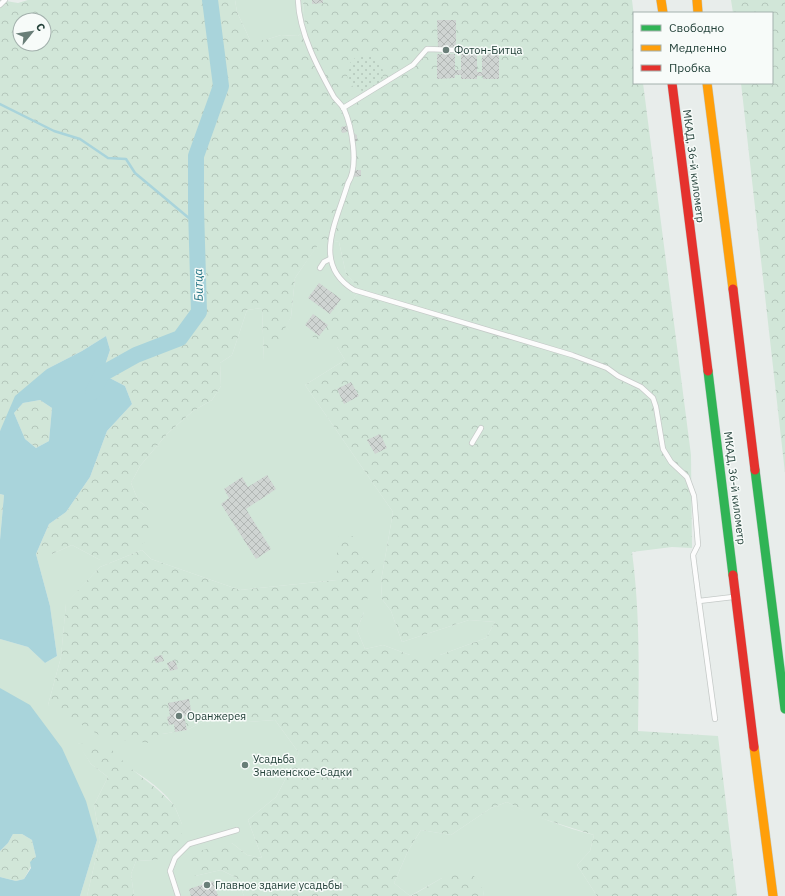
<svg xmlns="http://www.w3.org/2000/svg" width="785" height="896" font-family="'IBM Plex Sans',sans-serif">
<style>
.grass{fill:#d1e6d8}
.forest{fill:url(#forest-crowns);fill-rule:evenodd}
.park{fill:url(#park-dots)}
.water{fill:#a9d4db;fill-rule:evenodd}
.lines{fill:none;stroke-linecap:round;stroke-linejoin:round}
.stream{stroke:#a9d4db;stroke-width:2.5}
.river{stroke:#a9d4db;stroke-width:16}
.building{fill:url(#building-cross-hatch)}
.lane-casing{stroke:#c5cac8;stroke-width:6}
.fast-casing{stroke:#c3ccc9;stroke-width:10}
.slow-casing{stroke:#c3ccc9;stroke-width:10}
.jam-casing{stroke:#c3ccc9;stroke-width:10}
.lane{stroke:#fcfcfc;stroke-width:4.5}
.fast{stroke:#30b455;stroke-width:9}
.slow{stroke:#ff9f0a;stroke-width:9}
.jam{stroke:#e5322d;stroke-width:9}
.poi-dot{fill:#697e78;stroke:#f7fbf9;stroke-width:1.5}
.labels{text-anchor:middle;dominant-baseline:central;stroke-width:3;stroke-linejoin:round;paint-order:stroke}
.poi-label{font-size:11px;fill:#24423a;stroke:#f7fbf9;text-anchor:start}
.street-label{font-size:11px;fill:#24423a;stroke:#f7fbf9}
.water-label{font-size:12px;font-style:italic;fill:#1c6f80;stroke:#f7fbf9}
</style>
<defs>
<pattern id="forest-crowns" width="20" height="18" patternUnits="userSpaceOnUse"><rect width="20" height="18" fill="#d1e6d8"/><path d="M2 6a3 3 0 1 1 6 0M12 15a3 3 0 1 1 6 0" fill="none" stroke="#b3c6ba"/></pattern>
<pattern id="park-dots" width="8" height="8" patternUnits="userSpaceOnUse"><rect width="8" height="8" fill="#d1e6d8"/><path d="M2 2h.1M6 6h.1" fill="none" stroke="#b3c6ba" stroke-width="1.8" stroke-linecap="round"/></pattern>
<pattern id="building-cross-hatch" width="8" height="8" patternUnits="userSpaceOnUse"><rect width="8" height="8" fill="#cfd4d2"/><path d="M0 0l8 8M0 8l8-8" fill="none" stroke="#b2b7b5"/></pattern>
</defs>
<rect width="100%" height="100%" fill="#e8edeb"/>
<g class="grass">
<path d="M235,0H303L305,31L298,36L281,35L265,40H250L237,12Z"/>
<path d="M322,238L339,242L346,274L360,289L354,298L333,318L337,347L345,360L305,385L393,512L381,581L382,599L391,611L402,642L469,620L495,622L486,638L440,655H410L383,645L365,649L357,630L364,612L363,558L337,537V580L240,590L151,559L142,550L100,567L66,604L61,657L48,705L162,734L187,730L208,719L248,722L275,720L299,753L276,797L248,820L262,858L247,855L232,843L195,876L221,870L237,878L244,896H134L131,874L136,861L154,860L182,824C179,818 177,810 173,804C150,774 111,759 78,743L91,764L108,777L94,805L100,840L87,896H80L97,840L0,688V639L28,647L45,663L57,656L50,606L36,554H52L72,545L100,560L150,510L138,500L131,483L140,466L168,433L193,411L212,400L221,386L220,363L232,355L247,310L262,308L264,361L291,317L295,278Z"/>
<path d="M507,802C536,817 563,827 594,835L590,851L577,865L597,896H483L484,891L442,878L410,896L394,883L408,851L421,830L451,835L491,808Z"/>
</g>
<g class="forest">
<path d="M0,0L18,3L28,0H235L237,12L250,40H265L281,35L298,36L305,31L303,0H632L634,17V83H643L691,455L692,548L672,547L632,552C640,612 639,671 638,731L718,736L737,896H597L577,865L590,851L594,835L534,816L507,802L491,808L451,835L421,830L408,851L394,883L410,896H244L237,878L221,870L195,876L187,861L199,851L232,843L247,855L262,858L248,820L276,797L299,753L275,720L248,722L208,719L187,730L162,734L150,743L104,738L48,705L61,657L66,603L100,567L142,550L151,559L240,590L337,580V537L354,536L363,558L375,568L364,612L357,630L365,649L383,645L410,655H440L486,638L495,622L469,620L402,642L391,611L382,599L381,581L393,512L305,385L345,360L337,347L312,337L342,309V296L354,298L360,289L346,274L339,242L322,239L295,278L291,317L275,347L264,362L262,308L247,310L232,355L220,363L221,386L212,400L193,411L168,433L140,466L131,483L138,500L150,510V539L119,557L100,560L72,545L52,554H36L49,524L66,512L90,477L107,431L132,404L125,386L102,374L110,350L106,336L82,351L47,369L0,431ZM20,20H44V44H20Z"/>
<path d="M731,0H785V473L741,83H772V13H733Z"/>
<path d="M40,400L52,408L49,441L36,448L25,439L14,413L23,403Z"/>
<path d="M0,494L4,495L0,540Z"/>
<path d="M77,743L110,748L129,767L157,789L174,805L182,824L181,854L154,860L136,861L131,874L134,896H87L100,840L94,805L108,777L91,764Z"/>
<path d="M13,834H22L32,840L36,857L24,879L16,881L0,877V851L8,843Z"/>
<path d="M470,870L484,891L483,896H411L442,878Z"/>
</g>
<circle class="park" cx="365" cy="73" r="18"/>
<g class="water">
<path d="M106,336L110,350L102,374L125,386L132,404L107,431L90,477L66,512L49,524L36,554L50,606L57,656L45,663L28,647L0,639V540L4,495L0,494V431L15,396L47,369L82,351ZM40,400L52,408L49,441L36,448L25,439L14,413L23,403Z"/>
<path d="M0,688L30,705L62,748L86,801L97,840L80,896H0V877L16,881L24,879L31,868L30,862L36,857L32,840L22,834H13L8,843L0,851Z"/>
</g>
<g class="lines">
<path class="stream" d="M0,104L54,131L80,139L108,158L126,159L135,173L196,224"/>
<path class="river" d="M93,392L102,374L136,355L180,338L199,312L196,209V156L221,86L210,0"/>
</g>
<g class="building">
<path d="M312,0H323V3L312,4Z"/>
<path d="M437,20H456V47H449V54H455V70H461V54H477V72H482V53H499V79H483V76H477V79H461V75H455V78L437,79V54H443V47H438Z"/>
<path d="M347,126V132L342,133L341,127Z"/>
<path d="M351,132L357,135V141L352,143Z"/>
<path d="M355,170H361V176L353,177Z"/>
<path d="M319,283L341,299L330,314L308,298Z"/>
<path d="M313,314L328,325L319,336L305,325Z"/>
<path d="M351,382L359,396L344,404L337,389Z"/>
<path d="M380,434L387,448L375,454L367,440Z"/>
<path d="M267,475L276,489L246,509L271,549L256,559L221,504L229,498L224,489L242,477L248,487Z"/>
<path d="M162,655L164,661L156,663L154,657Z"/>
<path d="M175,660L178,669L170,671L167,663Z"/>
<path d="M189,699L192,715L184,716L187,730L175,732L174,724L169,725L167,717L170,716L168,703Z"/>
<path d="M213,881L218,896H191L189,889Z"/>
</g>
<g class="lines">
<defs>
<g id="lane">
<path d="M298,0C299,33 318,68 334,97C337,101 341,104 344,109C352,127 359,166 348,183C337,221 311,264 354,290L572,355L607,368L618,376L641,387L653,398L656,407L663,449L671,462L687,477L694,496L698,545L693,555L699,601L733,597"/>
<path d="M0,5L5,0"/>
<path d="M343,108L413,65L427,49L456,50"/>
<path d="M320,268L324,262L330,259"/>
<path d="M472,443L481,428"/>
<path d="M699,601L715,719"/>
<path d="M178,896L170,871L175,858L189,844L237,830"/>
</g>
<g id="fast">
<path d="M708,371L733,575"/>
<path d="M755,470L785,709"/>
</g>
<g id="slow">
<path d="M661,0L663,13"/>
<path d="M697,0L698,13"/>
<path d="M707,83L733,289"/>
<path d="M754,747L773,896"/>
</g>
<g id="jam">
<path d="M672,83L708,371"/>
<path d="M733,289L755,470"/>
<path d="M733,575L754,747"/>
</g>
</defs>
<use href="#lane" class="lane-casing"/>
<use href="#fast" class="fast-casing"/>
<use href="#slow" class="slow-casing"/>
<use href="#jam" class="jam-casing"/>
<use href="#lane" class="lane"/>
<use href="#fast" class="fast"/>
<use href="#slow" class="slow"/>
<use href="#jam" class="jam"/>
</g>
<g class="poi-dot">
<circle cx="446" cy="50" r="4"/>
<circle cx="179" cy="716" r="4"/>
<circle cx="245" cy="765" r="4"/>
<circle cx="207" cy="885" r="4"/>
</g>
<g class="labels">
<g class="poi-label">
<text x="454" y="50">Фотон-Битца</text>
<text x="187" y="716">Оранжерея</text>
<text x="253" y="759">Усадьба<tspan x="253" dy="13">Знаменское-Садки</tspan></text>
<text x="215" y="885">Главное здание усадьбы</text>
</g>
<g class="street-label">
<text transform="translate(694 166) rotate(83)">МКАД, 36-й километр</text>
<text transform="translate(735 488) rotate(83)">МКАД, 36-й километр</text>
</g>
<g class="water-label">
<text transform="translate(198 285) rotate(-91)">Битца</text>
</g>
</g>
<rect x="633" y="12" width="140" height="72" fill="#f7fbf9" stroke="#a3b1ad"/>
<rect x="641" y="25" width="20" height="6" fill="#30b455" stroke="#a3b1ad"/>
<text x="669" y="32" font-size="12" fill="#24423a">Свободно</text>
<rect x="641" y="45" width="20" height="6" fill="#ff9f0a" stroke="#a3b1ad"/>
<text x="669" y="52" font-size="12" fill="#24423a">Медленно</text>
<rect x="641" y="65" width="20" height="6" fill="#e5322d" stroke="#a3b1ad"/>
<text x="669" y="72" font-size="12" fill="#24423a">Пробка</text>
<g transform="translate(32 32) rotate(60)"><circle r="19" fill="#f7fbf9" stroke="#a3b1ad"/>
<path d="M0-3L7 15L0 10L-7 15Z" fill="#697e78"/>
<text y="-6" font-size="11" font-weight="bold" text-anchor="middle" fill="#24423a">С</text>
</g>
</svg>
